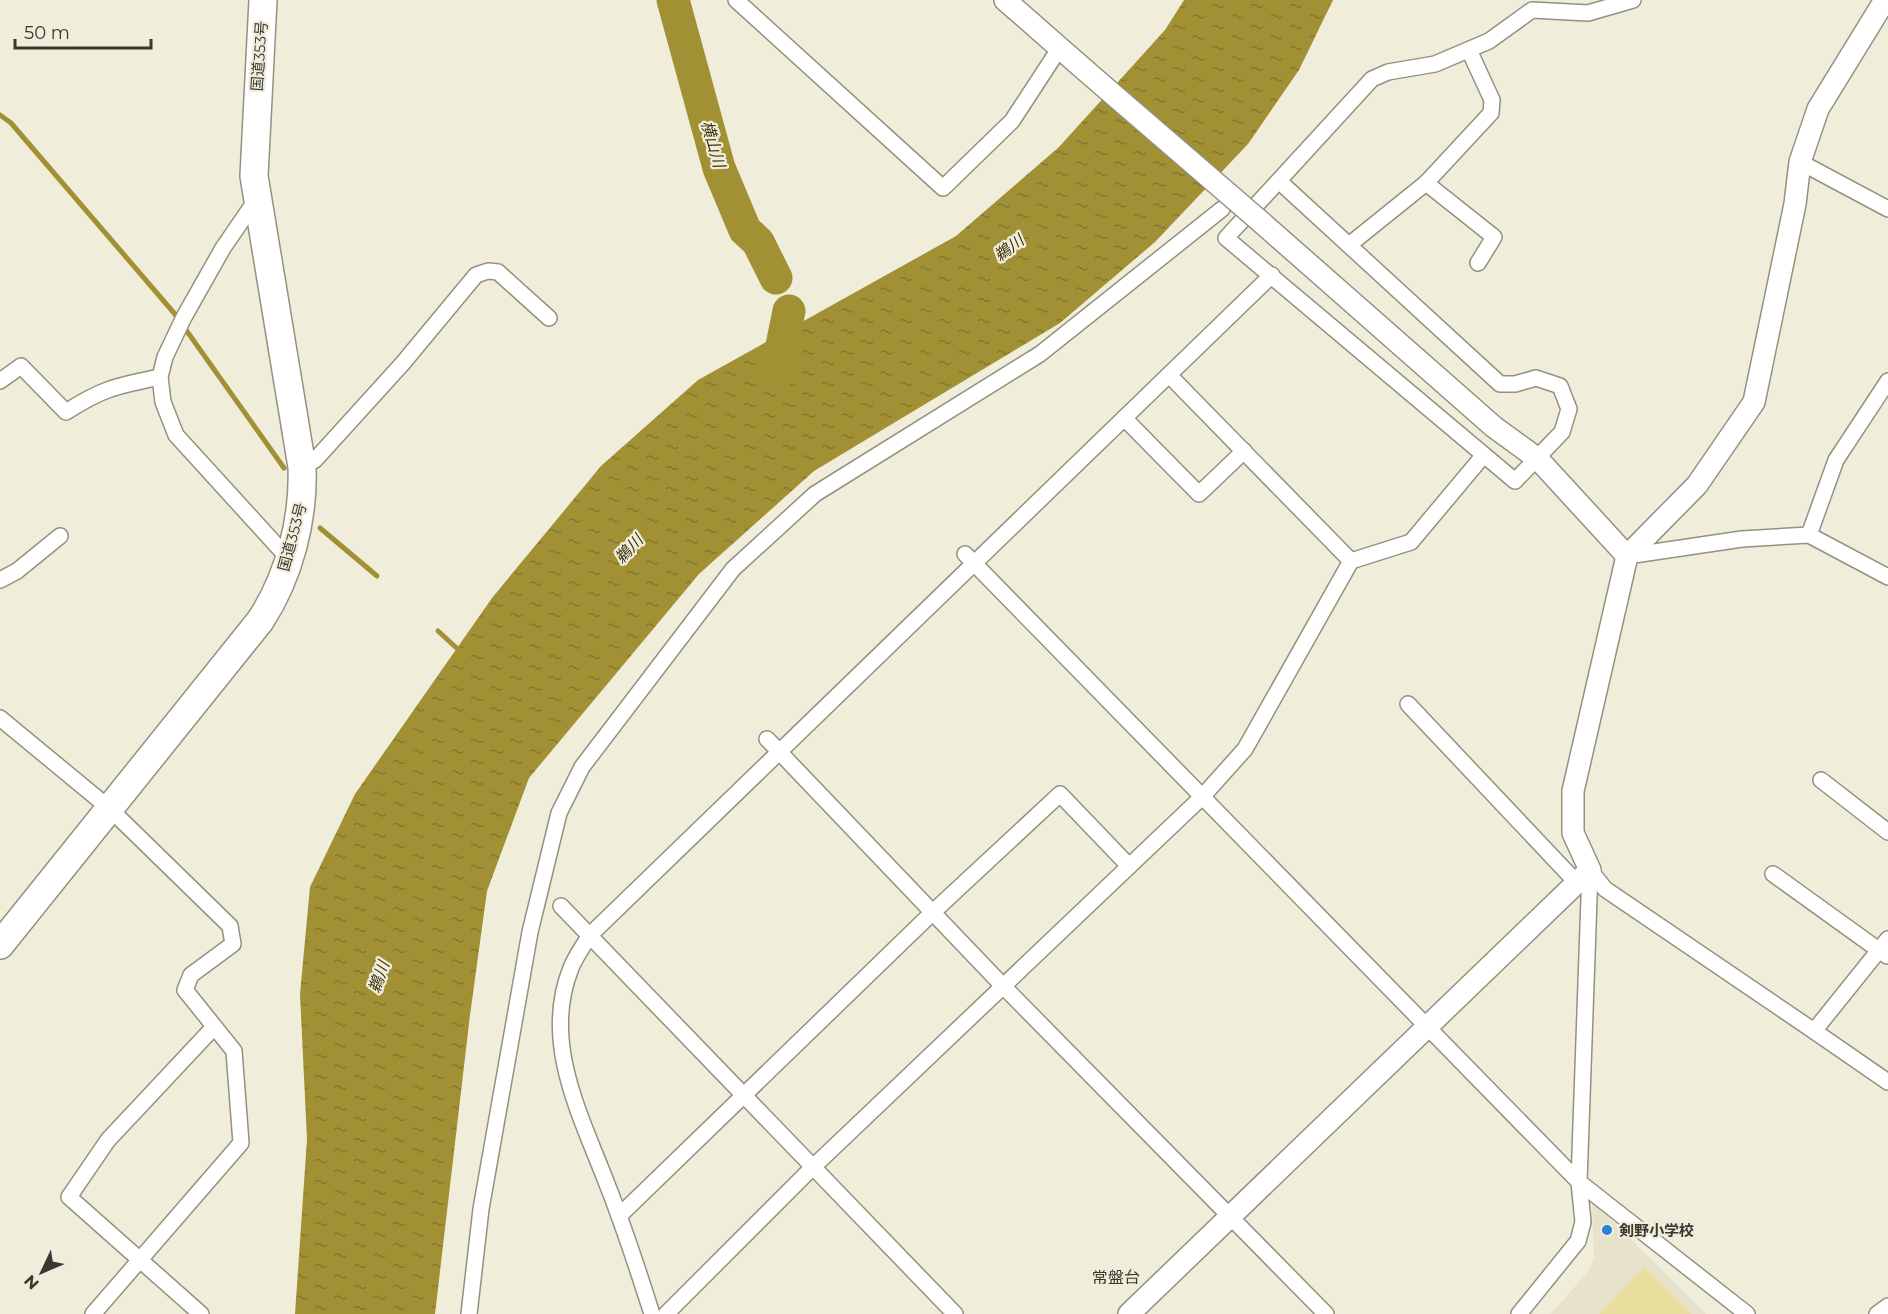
<svg xmlns="http://www.w3.org/2000/svg" width="1888" height="1314" font-family="Montserrat,'Noto Sans JP',sans-serif">
<style>
.built{fill:#e7e2c9}
.pitch{fill:#eade9f}
.water{fill:url(#water-ripples)}
.lines{fill:none;stroke-linecap:round;stroke-linejoin:round}
.stream{stroke:#a29134;stroke-width:5}
.river{stroke:#a29134;stroke-width:33}
.street-casing{stroke:#949180;stroke-width:18}
.secondary-casing{stroke:#949180;stroke-width:24}
.highway-casing{stroke:#949180;stroke-width:30}
.street{stroke:#fff;stroke-width:15}
.secondary{stroke:#fff;stroke-width:21}
.highway{stroke:#fff;stroke-width:27}
.secondary-bridge-casing{stroke:#949180;stroke-width:24;stroke-linecap:butt}
.secondary-bridge{stroke:#fff;stroke-width:21}
.poi-dot{fill:#2884d1;stroke:#f0eddb;stroke-width:2}
.labels{text-anchor:middle;dominant-baseline:central;stroke-width:4.5;stroke-linejoin:round;paint-order:stroke}
.street-label{font-size:15px;fill:#393831;stroke:#f0eddb}
.poi-label{font-size:15px;font-weight:bold;fill:#393831;stroke:#f0eddb;text-anchor:start}
.water-label{font-size:16px;font-style:italic;fill:#3a320a;stroke:#f0eddb}
.neighbourhood-label{font-size:16px;fill:#393831;stroke:#f0eddb}
</style>
<defs>
<pattern id="water-ripples" width="26" height="14" patternUnits="userSpaceOnUse" patternTransform="scale(1.5)"><rect width="26" height="14" fill="#a29134"/><path d="M2 4q2-2 4 0t4 0M15 11q2-2 4 0t4 0" fill="none" stroke="#85772d"/></pattern>
</defs>
<rect width="100%" height="100%" fill="#f0eddb"/>
<path class="built" d="M1592,1201L1706,1314H1551L1587,1273L1594,1258Z"/>
<path class="pitch" d="M1644,1267L1691,1314H1599Z"/>
<path class="water" d="M1184,0H1333L1299,70L1248,144L1155,242L1060,323L814,471L699,574L529,778L487,891L470,1015L435,1314H295L307,1139L300,994L310,887L355,794L492,598L601,466L698,380L956,236L1059,147L1165,30Z"/>
<g class="lines">
<g class="stream">
<path d="M0,115L11,123L174,313L284,468"/>
<path d="M320,528L377,576"/>
<path d="M438,631L461,652"/>
</g>
<g class="river">
<path d="M673,0L719,168L745,230L758,242L776,278"/>
<path d="M776,375L789,311"/>
</g>
<defs>
<g id="street">
<path d="M736,0L943,188L1012,121L1059,49"/>
<path d="M1800,162L1888,209"/>
<path d="M1280,182L1500,384H1515L1536,378L1560,386L1569,409L1562,432L1515,481L1226,238L1372,79L1388,72L1435,64L1489,41L1532,10L1588,13L1633,0"/>
<path d="M1426,183L1494,237L1478,263"/>
<path d="M258,197L223,248L184,317L165,357L160,377L163,402L176,435L288,558"/>
<path d="M1349,245L1426,183L1491,113L1492,100L1469,50"/>
<path d="M1169,375L1351,561"/>
<path d="M0,381L21,366L66,412C103,388 117,386 160,377"/>
<path d="M1124,418L1199,494L1244,451"/>
<path d="M302,467L315,460L403,363L476,275L488,271L498,272L549,318"/>
<path d="M1809,535L1836,460L1888,381"/>
<path d="M965,554L1579,1182L1747,1314"/>
<path d="M1627,556L1742,539L1809,535L1888,577"/>
<path d="M0,580L17,571L60,536"/>
<path d="M1408,704L1577,883"/>
<path d="M0,718L109,808L230,926L233,944L191,975L185,990L234,1051L241,1143L93,1314"/>
<path d="M767,739L1003,986L1326,1314"/>
<path d="M1821,780L1888,832"/>
<path d="M1590,870L1605,889L1814,1031L1888,939"/>
<path d="M1773,874L1887,956"/>
<path d="M561,906L955,1314"/>
<path d="M1814,1031L1888,1082"/>
<path d="M619,1216L933,912L1060,794L1129,866"/>
<path d="M201,1314L69,1197L108,1140L214,1027"/>
<path d="M469,1314L481,1209L530,932L559,813L582,767L733,569L815,494L1040,354L1222,209"/>
<path d="M652,1314C638,1270 624,1227 607,1184C581,1116 541,1042 571,968C575,957 583,947 589,936L1272,275"/>
<path d="M666,1314L812,1168L1202,797L1245,749L1351,561L1411,542L1483,456"/>
<path d="M1519,1314L1578,1241L1583,1222L1579,1182L1590,870"/>
<path d="M1877,1314L1888,1306"/>
</g>
<g id="secondary">
<path d="M1005,0L1086,71"/>
<path d="M1261,222L1494,427L1538,459L1627,556"/>
<path d="M1129,1314L1590,870L1573,833V791L1627,556L1697,485L1754,402L1795,204L1800,162L1818,109L1885,0"/>
</g>
<path id="highway" d="M0,945L260,621C289,577 304,520 302,467L254,176L263,0"/>
</defs>
<use href="#street" class="street-casing"/>
<use href="#secondary" class="secondary-casing"/>
<use href="#highway" class="highway-casing"/>
<use href="#street" class="street"/>
<use href="#secondary" class="secondary"/>
<use href="#highway" class="highway"/>
<defs>
<path id="secondary-bridge" d="M1086,71L1261,222"/>
</defs>
<use href="#secondary-bridge" class="secondary-bridge-casing"/>
<use href="#secondary-bridge" class="secondary-bridge"/>
</g>
<circle class="poi-dot" cx="1607" cy="1230" r="6"/>
<g class="labels">
<g class="street-label">
<text transform="translate(259 56) rotate(-86)">国道353号</text>
<text transform="translate(292 537) rotate(-75)">国道353号</text>
</g>
<g class="poi-label">
<text x="1619" y="1230">剣野小学校</text>
</g>
<g class="water-label">
<text transform="translate(713 144) rotate(74)">横山川</text>
<text transform="translate(1009 248) rotate(-37)">鵜川</text>
<text transform="translate(629 549) rotate(-47)">鵜川</text>
<text transform="translate(379 977) rotate(-71)">鵜川</text>
</g>
<g class="neighbourhood-label">
<text x="1116" y="1277">常盤台</text>
</g>
</g>
<g transform="translate(42 1272) rotate(226)" stroke="#f0eddb" stroke-width="4.5" paint-order="stroke">
<path d="M0-4.5L10 22L0 15L-10 22Z" fill="#393831"/>
<text y="-9" font-size="16" font-weight="bold" text-anchor="middle" fill="#393831">N</text>
</g>
<path d="M15 39v9h136v-9" fill="none" stroke="#393831" stroke-width="3"/>
<text x="24" y="39" font-size="18" fill="#393831" stroke="#f0eddb" stroke-width="4.5" paint-order="stroke">50 m</text>
</svg>
